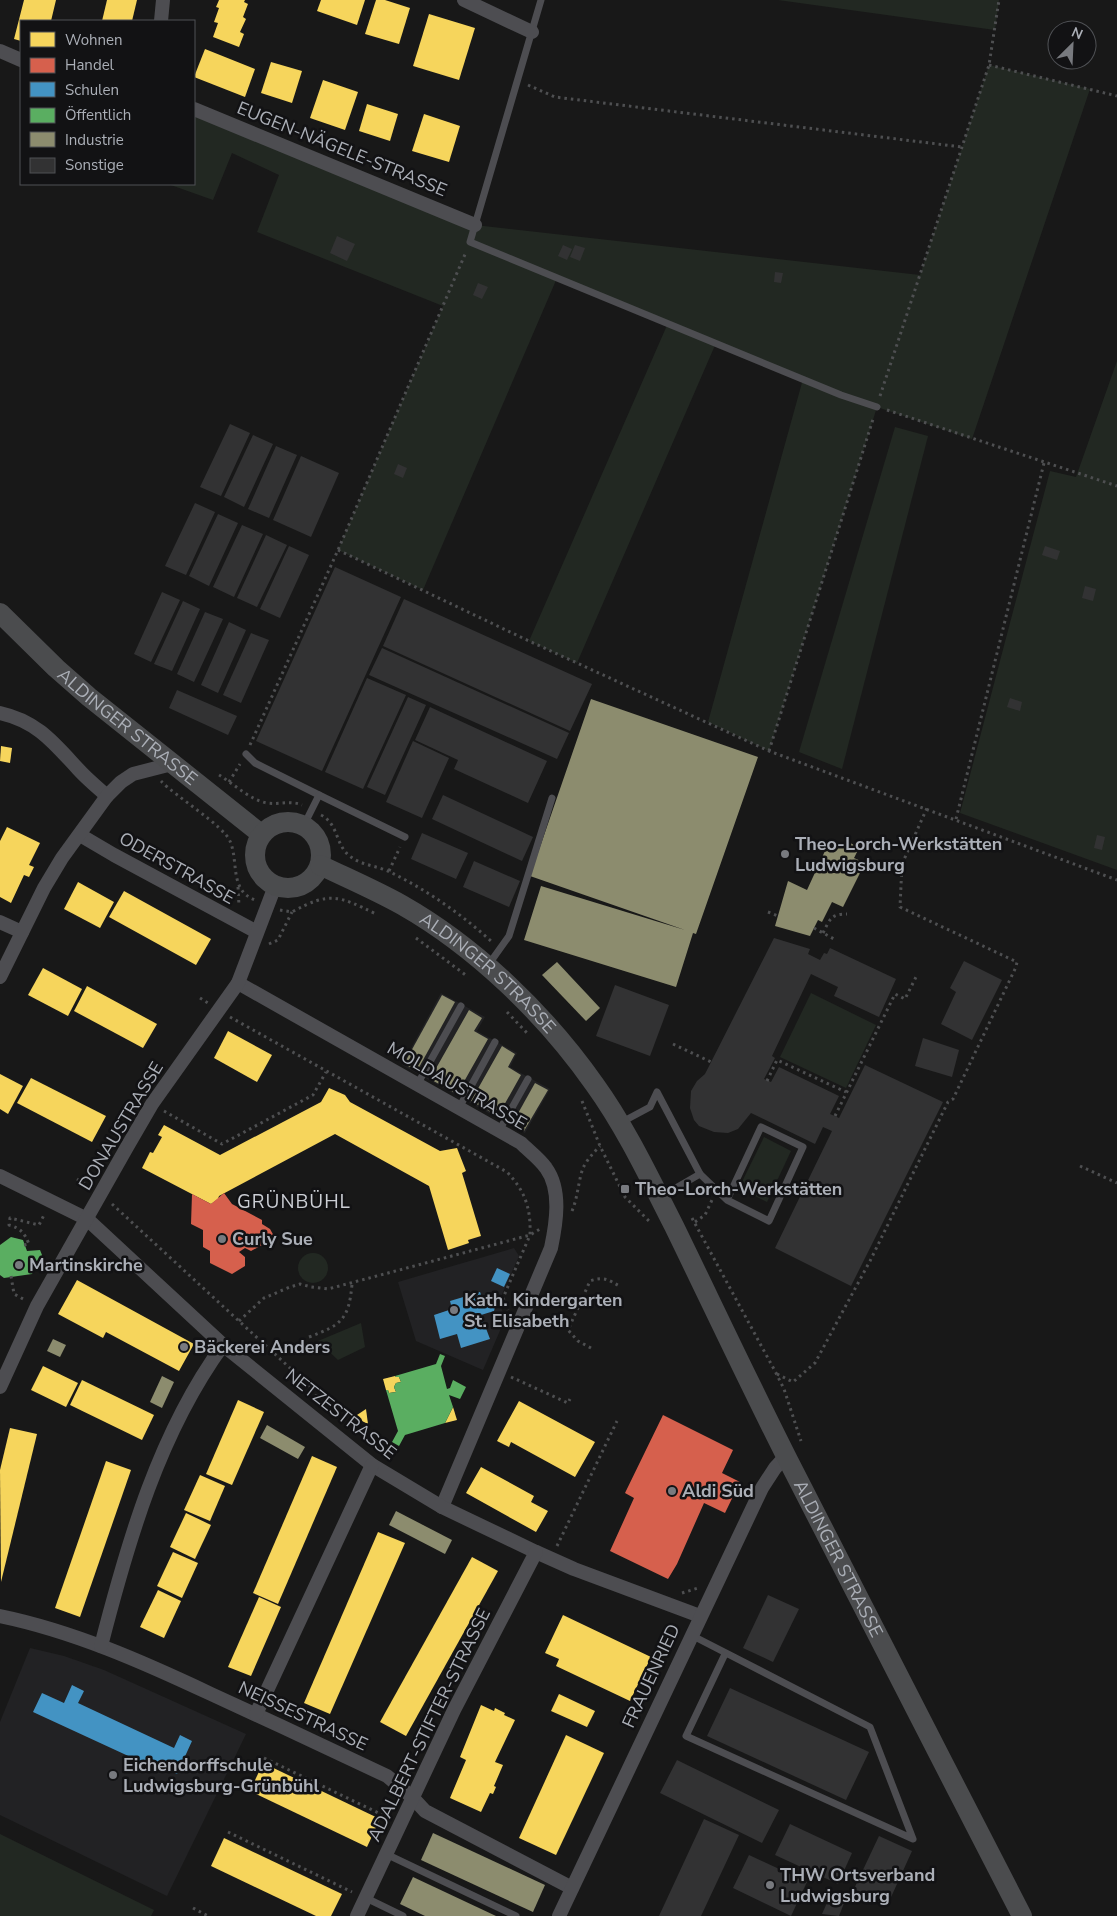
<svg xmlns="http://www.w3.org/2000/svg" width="1117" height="1916" font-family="'Nunito Sans',sans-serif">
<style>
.built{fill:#222224}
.green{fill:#222822}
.homes{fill:#f6d55c}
.shops{fill:#d6604d}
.schools{fill:#4393c3}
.public{fill:#5aae61}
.industry{fill:#8c8c6e}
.building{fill:#323233}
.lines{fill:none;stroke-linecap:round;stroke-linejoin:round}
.path{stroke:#4e4f51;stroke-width:3;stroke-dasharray:2.5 4;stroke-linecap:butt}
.lane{stroke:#4d4d51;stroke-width:7}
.street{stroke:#4d4d51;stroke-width:14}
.secondary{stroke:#4b4c4e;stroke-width:20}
.poi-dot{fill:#787a7f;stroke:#121214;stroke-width:2}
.labels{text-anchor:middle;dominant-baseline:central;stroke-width:5;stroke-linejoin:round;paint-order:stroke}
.street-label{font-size:18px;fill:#abafb7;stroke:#121214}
.poi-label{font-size:18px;font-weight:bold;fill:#abafb7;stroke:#121214;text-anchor:start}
.neighbourhood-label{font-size:19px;letter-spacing:1px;fill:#cbced4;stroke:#121214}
</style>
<rect width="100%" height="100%" fill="#181818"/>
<g class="built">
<path d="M441,993L485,1017L477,1031L517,1053L510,1067L550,1089L525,1133L402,1065Z"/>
<path d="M514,1248L519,1256L499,1301L505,1319L483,1370L416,1341L398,1282Z"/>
<path d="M30,1648L64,1656L104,1670L246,1734L167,1896L0,1815V1722Z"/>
</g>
<g class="green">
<path d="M778,0H999L995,30Z"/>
<path d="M989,65L1090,89L972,439L877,407L769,751L708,722L803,379L716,343L577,663L529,641L668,323L557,278L423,590L338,550L443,306L257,232L279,175L232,153L213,200L168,184H194V109L475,225L920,275Z"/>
<path d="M1117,361V870L960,813L1050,471L1076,477Z"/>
<path d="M895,427L928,436L842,769L799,752Z"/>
<path d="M811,993L876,1025L846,1088L780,1057Z"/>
<path d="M764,1137L791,1151L767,1202L739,1188Z"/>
<circle cx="313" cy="1268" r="15"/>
<path d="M361,1323L365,1347L338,1360L318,1341Z"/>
<path d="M0,1834L154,1910L151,1916H0Z"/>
</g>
<g class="homes">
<path d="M24,0H56L51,21H21V41L14,39Z"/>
<path d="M107,0H137L132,21H102Z"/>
<path d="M219,0H245L244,2L248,4L243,17L246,19L240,32L244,34L239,47L213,37L218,23L214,22L219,8L216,7Z"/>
<path d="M321,0H365L357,25L317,11Z"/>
<path d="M376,0H385L410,8L399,44L365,34Z"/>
<path d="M429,14L475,28L459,80L413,66Z"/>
<path d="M205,49L255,69L245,97L194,77Z"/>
<path d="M271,62L302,71L292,103L261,93Z"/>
<path d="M323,80L358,92L345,130L310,118Z"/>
<path d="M367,104L398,114L390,141L359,131Z"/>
<path d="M424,114L460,126L449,162L412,151Z"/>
<path d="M1,746L12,748L10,763L0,761Z"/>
<path d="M7,827L40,843L29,865L34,867L29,877L24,875L11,903L0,897V841Z"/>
<path d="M78,882L114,902L100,928L64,909Z"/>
<path d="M124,891L211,939L196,965L109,917Z"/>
<path d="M43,968L82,989L68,1016L28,995Z"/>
<path d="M87,986L157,1024L143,1048L74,1011Z"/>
<path d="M228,1031L272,1055L257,1082L214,1058Z"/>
<path d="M0,1074L23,1086L8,1114L0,1109Z"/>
<path d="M31,1078L106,1116L92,1142L17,1103Z"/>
<path d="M329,1088L345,1095L350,1102L440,1151L457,1148L466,1171L462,1173L481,1236L468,1240L469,1243L448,1250L429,1186L335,1134L219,1196L218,1199L211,1204L142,1168L150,1152L153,1153L162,1137L158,1135L164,1125L220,1155L321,1102Z"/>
<path d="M77,1280L194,1344L179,1371L106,1332L103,1338L58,1314Z"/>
<path d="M43,1366L78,1383L66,1407L31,1390Z"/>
<path d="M395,1376L396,1377H399L401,1382L396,1383L394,1387L396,1392L389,1393L388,1390H386L383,1379Z"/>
<path d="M82,1380L154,1415L142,1440L70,1405Z"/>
<path d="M238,1400L264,1412L232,1485L206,1474Z"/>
<path d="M519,1401L595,1442L575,1477L511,1442L509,1447L497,1441Z"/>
<path d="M453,1407L457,1420L445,1423Z"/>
<path d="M366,1409L368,1424L354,1417Z"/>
<path d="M10,1428L37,1434L1,1582L0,1470Z"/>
<path d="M312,1456L337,1467L278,1604L253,1593Z"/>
<path d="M106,1461L131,1470L80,1617L55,1608Z"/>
<path d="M481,1467L534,1496L531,1502L548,1511L536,1532L466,1493Z"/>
<path d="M200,1475L225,1486L210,1521L184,1510Z"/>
<path d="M186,1513L211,1525L195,1559L170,1547Z"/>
<path d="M378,1532L405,1543L330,1714L304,1703Z"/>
<path d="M173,1552L198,1563L182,1598L157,1586Z"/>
<path d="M472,1557L498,1571L406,1736L380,1722Z"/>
<path d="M158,1590L181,1601L164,1638L140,1627Z"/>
<path d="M259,1597L281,1607L251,1676L228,1667Z"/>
<path d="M563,1615L651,1657L630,1701L556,1666L559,1659L545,1653Z"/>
<path d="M559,1694L595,1711L587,1727L551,1711Z"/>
<path d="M481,1705L494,1711L495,1708L505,1713L504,1715L515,1720L495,1762L503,1765L494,1786L496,1787L493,1794L490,1793L481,1812L450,1798L466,1760L460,1757Z"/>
<path d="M566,1735L604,1753L556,1855L519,1838Z"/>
<path d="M263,1763L380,1819L367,1847L250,1791Z"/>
<path d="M224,1838L342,1894L331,1916H316L211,1866Z"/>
</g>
<g class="shops">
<path d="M224,1193L232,1204L262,1220V1224L270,1229L275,1238L251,1251L245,1248L239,1252L245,1257V1266L232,1274L210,1263V1251L203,1247V1230L191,1224L192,1194L211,1204Z"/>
<path d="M663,1415L733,1450L722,1473L740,1482L725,1513L704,1503L677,1564L668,1579L610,1551L634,1498L625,1493Z"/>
</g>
<g class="schools">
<path d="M497,1268L510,1274L504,1287L491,1281Z"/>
<path d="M480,1292L485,1306L491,1303L495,1307L494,1311L481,1315L490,1339L461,1348L457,1334L440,1339L434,1315L452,1309L450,1301Z"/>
<path d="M72,1685L84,1691L78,1703L174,1748L180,1735L192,1741L177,1774L165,1769L163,1772L33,1712L42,1693L64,1703Z"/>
</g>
<g class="public">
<path d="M11,1237L23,1240L27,1251L40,1250L42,1255L32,1274L4,1278L0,1275V1245Z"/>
<path d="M440,1354L445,1356L441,1366L447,1389L450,1388L453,1380L466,1387L460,1399L449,1395L453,1407L445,1423L405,1435L399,1446L392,1442L398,1431L386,1390H388L389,1393L396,1392L394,1387L396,1383L401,1382L399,1377H396L395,1376L436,1364Z"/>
</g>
<g class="industry">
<path d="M591,699L758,757L696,934L693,933L676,987L524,940L541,886L685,930L530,876Z"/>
<path d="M830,840L844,847L847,841L859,848L854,858L865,863L843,907L832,902L822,922L818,920L810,936L775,926L788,881L807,890Z"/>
<path d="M557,962L600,1008L586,1021L542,975Z"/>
<path d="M442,995L455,1002L417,1071L404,1064Z"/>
<path d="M469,1010L482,1018L474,1031L488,1039L457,1094L430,1079Z"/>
<path d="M502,1046L515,1054L508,1067L521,1075L498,1116L471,1101Z"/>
<path d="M535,1083L548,1090L524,1131L512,1124Z"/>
<path d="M53,1339L66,1345L60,1357L47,1351Z"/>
<path d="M162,1376L174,1382L162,1408L150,1402Z"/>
<path d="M267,1425L305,1447L298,1459L260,1438Z"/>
<path d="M396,1511L452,1540L445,1554L389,1525Z"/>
<path d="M433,1833L545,1885L533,1912L421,1860Z"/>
<path d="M413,1877L496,1916H425L400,1904Z"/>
</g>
<g class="building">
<path d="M337,236L355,244L347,261L330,253Z"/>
<path d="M563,245L572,249L567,260L558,256Z"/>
<path d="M575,245L585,248L580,261L570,257Z"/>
<path d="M775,272L783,273L781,283L774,282Z"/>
<path d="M478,283L488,287L482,299L473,295Z"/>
<path d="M230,424L250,433L221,496L200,487Z"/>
<path d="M253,435L273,444L244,507L224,497Z"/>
<path d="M276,446L297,455L269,518L248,509Z"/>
<path d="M301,456L339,473L311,537L273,520Z"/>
<path d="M398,464L407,468L403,478L394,474Z"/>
<path d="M195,503L215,512L186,575L165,566Z"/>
<path d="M218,514L238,523L209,586L189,576Z"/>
<path d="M242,525L263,534L234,597L213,587Z"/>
<path d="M266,535L287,545L257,607L237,598Z"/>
<path d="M289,546L309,555L280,618L260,609Z"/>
<path d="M1045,546L1060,551L1057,560L1042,555Z"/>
<path d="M335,567L401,597L322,771L256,741Z"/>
<path d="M1085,586L1096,589L1093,601L1082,598Z"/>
<path d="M162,592L180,600L151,662L134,654Z"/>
<path d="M404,599L592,684L570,731L383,646Z"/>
<path d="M183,601L200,609L172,671L154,664Z"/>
<path d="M205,612L223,619L194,682L177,674Z"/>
<path d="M229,622L246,630L218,693L201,685Z"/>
<path d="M251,633L269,640L241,703L223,695Z"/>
<path d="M382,648L569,733L557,759L369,675Z"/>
<path d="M367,678L406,695L363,789L325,772Z"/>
<path d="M177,690L237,716L228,735L169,708Z"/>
<path d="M408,697L426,705L385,795L367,787Z"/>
<path d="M1010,698L1022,702L1020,711L1007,707Z"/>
<path d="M430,707L547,761L528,803L454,769L458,760L415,740Z"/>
<path d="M413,741L449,758L422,818L386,802Z"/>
<path d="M443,795L533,837L522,861L432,819Z"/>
<path d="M422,833L468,853L456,879L411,859Z"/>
<path d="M1097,835L1105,837L1102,850L1094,848Z"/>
<path d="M474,861L520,881L509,907L463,887Z"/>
<path d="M774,938L810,949L808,954L820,960L824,953L827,954L830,948L896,979L879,1017L834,996L838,987L811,974L772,1056L775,1058L764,1079L771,1082L779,1067L839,1096L830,1114L839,1118L865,1065L943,1102L851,1286L775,1248L832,1131L823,1127L815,1144L751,1113L738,1129L728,1133L714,1132L699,1126L694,1120L690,1108L691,1091L697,1081L705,1074Z"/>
<path d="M964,961L1002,980L972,1040L941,1024L956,992L950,988Z"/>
<path d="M615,985L669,1005L650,1056L596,1036Z"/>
<path d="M923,1038L959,1050L952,1077L915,1066Z"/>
<path d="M768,1595L799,1609L773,1662L743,1648Z"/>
<path d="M730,1688L869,1752L846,1800L707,1736Z"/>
<path d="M677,1760L779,1810L762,1843L660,1793Z"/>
<path d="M704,1819L739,1835L701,1916H659Z"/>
<path d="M790,1824L852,1853L838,1884L775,1855Z"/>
<path d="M879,1836L912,1851L887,1906L853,1891Z"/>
<path d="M749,1855L807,1882L791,1916L733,1888Z"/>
<path d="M830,1896L844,1903L839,1916L822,1914Z"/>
</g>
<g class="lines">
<g class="path">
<path d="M989,65L1117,96"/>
<path d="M528,85L555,97L962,147"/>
<path d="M880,396L989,65L999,0"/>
<path d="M887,410L1117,486"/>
<path d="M338,550L529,641L769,751L1117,880"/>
<path d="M250,745L338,550L466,252"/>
<path d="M769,751L874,416"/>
<path d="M219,775C234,784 250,800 267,803C280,805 290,800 302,805"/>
<path d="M161,781C175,796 224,826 230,841C239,862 229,890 255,900"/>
<path d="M229,782L240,764"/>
<path d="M321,815C339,824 335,846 351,857C361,865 378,866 390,872C427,890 461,914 491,941"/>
<path d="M956,819L1044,463"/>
<path d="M389,871L400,847"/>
<path d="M238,887L239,906"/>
<path d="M280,910L292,912C330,891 339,896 376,914"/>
<path d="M768,912L778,916"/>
<path d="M814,928L834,939"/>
<path d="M823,933C830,919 831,914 847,914"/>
<path d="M416,938L467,976"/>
<path d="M269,944L278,940L292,912"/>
<path d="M200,998L208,1003"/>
<path d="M507,1012L527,1033"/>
<path d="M230,1017L507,1172C525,1191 531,1208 530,1235L503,1298L508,1310"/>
<path d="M673,1044L711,1062"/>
<path d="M767,1081L777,1060L846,1092"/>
<path d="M582,1101L600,1146L625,1197L651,1223"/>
<path d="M164,1111L222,1144L313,1095L326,1072"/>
<path d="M835,1116L895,994L905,999L916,977"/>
<path d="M1080,1166L1117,1183"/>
<path d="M77,1179L90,1187"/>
<path d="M112,1204L316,1392L317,1401"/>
<path d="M572,1211C578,1197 578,1182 583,1168C587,1160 593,1153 600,1146"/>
<path d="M692,1218L776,1373L784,1389L801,1441"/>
<path d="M695,1222L705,1215L712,1200"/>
<path d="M24,1245L29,1244C24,1232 20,1228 9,1225L10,1218L39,1225L45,1213"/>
<path d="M11,1276L14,1294L25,1300"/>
<path d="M239,1321L264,1298L290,1287L300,1284L311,1287L328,1289L508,1241L530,1235L540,1229"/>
<path d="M309,1337C341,1325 349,1320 352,1284"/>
<path d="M591,1348L578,1341L568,1330L590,1281C604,1276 609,1280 621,1287"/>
<path d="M777,1374L793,1382L815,1363L837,1322L870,1261L948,1102L953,1099L1016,967L1017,962L900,907L902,864L927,808"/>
<path d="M511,1377L568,1403L570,1399"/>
<path d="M557,1546L617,1421"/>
<path d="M682,1593L698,1588"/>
<path d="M264,1758L389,1818"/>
<path d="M228,1832L352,1892"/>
<path d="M193,1908L208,1916"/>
</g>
<g class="lane">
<path d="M541,0L470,242L841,395L877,407"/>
<path d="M246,754L255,763L319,795"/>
<path d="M304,825L319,795L405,837"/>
<path d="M489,964L509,936L552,798"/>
<path d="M417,1085L461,1006"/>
<path d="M459,1108L495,1042"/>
<path d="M622,1122L650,1107L657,1092L700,1174L662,1196"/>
<path d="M499,1131L528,1079"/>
<path d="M700,1174L727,1200L769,1221L803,1147L761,1127L727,1200"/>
<path d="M691,1635L870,1727L913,1839L686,1736L725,1654"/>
<path d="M386,1854L516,1916"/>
<path d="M366,1898L403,1916"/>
</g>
<g class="street">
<path d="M464,0L532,32"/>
<path d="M161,21L163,0"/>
<path d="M0,51L21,60"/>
<path d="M194,109L475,225"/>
<path d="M0,713C37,721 54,743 78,769C87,779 98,788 107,796"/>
<path d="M80,835L114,855L257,932"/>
<path d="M0,922L22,932"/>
<path d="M0,977L44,888L62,858L107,796L121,782L133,774L172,764"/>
<path d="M238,983L521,1143C529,1151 540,1159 546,1168C562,1190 556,1224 551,1248L442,1507"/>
<path d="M0,1176L87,1219L223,1345L372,1465L442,1507L536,1552L574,1569L700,1616"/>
<path d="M0,1387L37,1306L127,1147L152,1104L238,983L275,886"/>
<path d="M0,1616C73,1631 143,1662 211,1694C270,1721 328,1748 387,1776L413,1798L425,1811L572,1888"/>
<path d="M101,1646C128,1541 159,1433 223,1345"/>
<path d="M256,1714L372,1465"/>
<path d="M357,1916L454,1710L536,1552"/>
<path d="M559,1916L762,1488L775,1468L786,1456"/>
</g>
<g class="secondary">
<path id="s1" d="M0,613L56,668L89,697L261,834"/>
<circle cx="288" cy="855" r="33"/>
<path id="s2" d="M320,865C347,878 375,890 402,905C476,947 546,1015 595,1085C626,1128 650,1179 674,1226C712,1304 749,1383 788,1460C865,1612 944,1764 1022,1916"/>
</g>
</g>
<g class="poi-dot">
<circle cx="785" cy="854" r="5"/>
<rect x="620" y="1184" width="10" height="10" rx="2.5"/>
<circle cx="222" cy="1239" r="5"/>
<circle cx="19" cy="1265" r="5"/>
<circle cx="454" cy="1310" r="5"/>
<circle cx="184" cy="1347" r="5"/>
<circle cx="672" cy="1491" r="5"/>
<circle cx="113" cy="1775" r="5"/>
<circle cx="770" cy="1885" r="5"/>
</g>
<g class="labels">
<g class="street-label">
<text transform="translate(342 149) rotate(22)">EUGEN-NÄGELE-STRASSE</text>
<text stroke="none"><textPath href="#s1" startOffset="171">ALDINGER STRASSE</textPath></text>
<text transform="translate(177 868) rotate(29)">ODERSTRASSE</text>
<text stroke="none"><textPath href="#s2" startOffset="201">ALDINGER STRASSE</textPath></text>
<text transform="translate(457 1086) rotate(30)">MOLDAUSTRASSE</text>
<text transform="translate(121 1126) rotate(-59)">DONAUSTRASSE</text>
<text transform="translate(341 1414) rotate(38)">NETZESTRASSE</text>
<text stroke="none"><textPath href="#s2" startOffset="890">ALDINGER STRASSE</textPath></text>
<text transform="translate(651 1676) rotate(-65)">FRAUENRIED</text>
<text transform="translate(303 1716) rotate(25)">NEISSESTRASSE</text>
<text transform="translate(429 1725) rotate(-64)">ADALBERT-STIFTER-STRASSE</text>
</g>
<g class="poi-label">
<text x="795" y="844">Theo-Lorch-Werkstätten<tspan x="795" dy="21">Ludwigsburg</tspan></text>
<text x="635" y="1189">Theo-Lorch-Werkstätten</text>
<text x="232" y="1239">Curly Sue</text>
<text x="29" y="1265">Martinskirche</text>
<text x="464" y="1300">Kath. Kindergarten<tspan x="464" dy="21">St. Elisabeth</tspan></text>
<text x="194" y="1347">Bäckerei Anders</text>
<text x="682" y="1491">Aldi Süd</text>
<text x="123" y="1765">Eichendorffschule<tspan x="123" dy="21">Ludwigsburg-Grünbühl</tspan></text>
<text x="780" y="1875">THW Ortsverband<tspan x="780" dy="21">Ludwigsburg</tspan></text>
</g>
<g class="neighbourhood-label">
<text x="294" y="1202">GRÜNBÜHL</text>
</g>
</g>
<rect x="20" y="20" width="175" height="165" fill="#121214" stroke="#4f5155"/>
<rect x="30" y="32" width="25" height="15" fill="#f6d55c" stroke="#4f5155"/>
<text x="65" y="45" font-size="15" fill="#abafb7">Wohnen</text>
<rect x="30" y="58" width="25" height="15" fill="#d6604d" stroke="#4f5155"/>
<text x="65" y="70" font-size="15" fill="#abafb7">Handel</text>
<rect x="30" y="82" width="25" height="15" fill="#4393c3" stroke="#4f5155"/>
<text x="65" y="95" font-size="15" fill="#abafb7">Schulen</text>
<rect x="30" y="108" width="25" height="15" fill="#5aae61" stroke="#4f5155"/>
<text x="65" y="120" font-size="15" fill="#abafb7">Öffentlich</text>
<rect x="30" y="132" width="25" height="15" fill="#8c8c6e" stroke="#4f5155"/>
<text x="65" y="145" font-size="15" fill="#abafb7">Industrie</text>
<rect x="30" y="158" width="25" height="15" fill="#323233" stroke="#4f5155"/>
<text x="65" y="170" font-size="15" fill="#abafb7">Sonstige</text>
<g transform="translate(1072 45) rotate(24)"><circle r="24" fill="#121214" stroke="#4f5155"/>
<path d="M0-4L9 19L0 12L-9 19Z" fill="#787a7f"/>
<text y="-8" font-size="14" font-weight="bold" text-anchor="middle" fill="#abafb7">N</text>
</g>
</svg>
